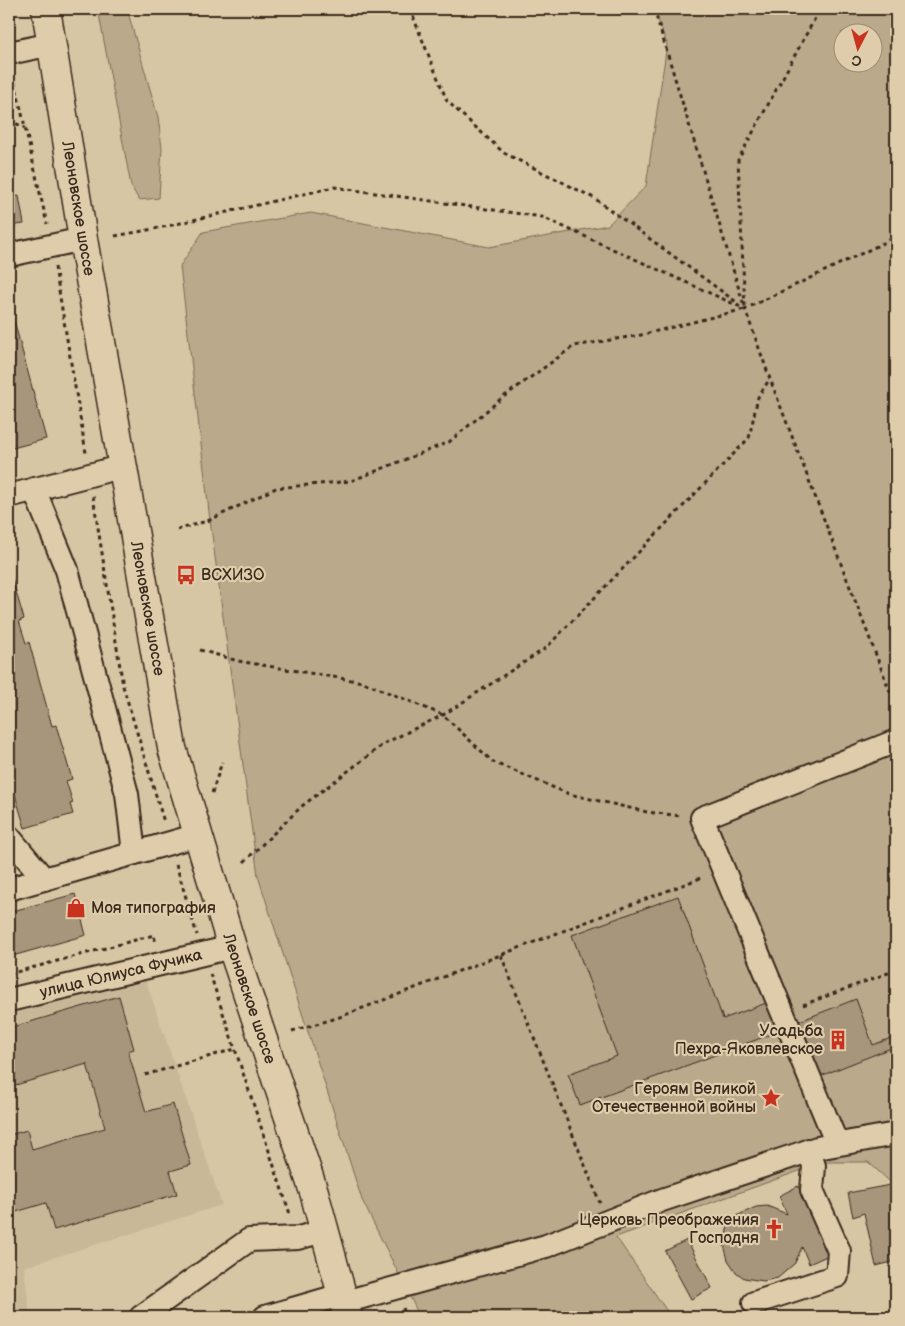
<svg xmlns="http://www.w3.org/2000/svg" width="905" height="1326" font-family="'Balsamiq Sans',sans-serif">
<style>
.built{fill:#c9b898}
.green{fill:#bba98c;stroke:#7b6a55;fill-rule:evenodd}
.building{fill:#a7967b;stroke:#3b2a1e}
.lines{fill:none;stroke-linecap:round;stroke-linejoin:round}
.minor-casing{stroke:#3b2a1e;stroke-width:26}
.major-casing{stroke:#3b2a1e;stroke-width:31}
.path{stroke:#3b2a1e;stroke-width:3;stroke-dasharray:4 4;stroke-linecap:butt}
.minor{stroke:#deccaa;stroke-width:22}
.major{stroke:#deccaa;stroke-width:28}
.labels{text-anchor:middle;dominant-baseline:central;stroke-width:4.5;stroke-linejoin:round;paint-order:stroke}
.street-label{font-size:16px;fill:#3b2a1e;stroke:#deccaa}
.poi-label{font-size:16px;fill:#3b2a1e;stroke:#deccaa;text-anchor:end}
</style>
<rect width="100%" height="100%" fill="#d7c6a4"/>
<filter id="ink" filterUnits="userSpaceOnUse"><feTurbulence type="fractalNoise" baseFrequency=".02" numOctaves="2"/><feDisplacementMap in="SourceGraphic" scale="10" xChannelSelector="R" yChannelSelector="G"/><feConvolveMatrix kernelMatrix="1 2 1 2 8 2 1 2 1" color-interpolation-filters="sRGB"/></filter>
<g filter="url(#ink)">
<path class="built" d="M145,978L222,1205L24,1267L30,1317H9V1011Z"/>
<g class="green">
<path d="M98,9H127L158,117L162,148L159,198L139,200L131,186Z"/>
<path d="M654,9H896V1187L868,1162H824L616,1237L671,1317H420L362,1200L258,876L210,520L180,266L203,232L311,213L489,247L608,225L646,186L667,44ZM842,32H872V62H842Z"/>
</g>
<g class="building">
<path d="M19,196L24,224L9,226V198Z"/>
<path d="M9,302L46,439L9,449Z"/>
<path d="M9,568L24,619L19,621L26,643L29,642L52,726L56,725L72,779L66,781L73,803L70,804L73,814L25,828L9,775Z"/>
<path d="M75,894L86,935L9,957V912Z"/>
<path d="M678,896L723,1019L769,1002L780,1031L580,1105L568,1074L617,1056L572,935Z"/>
<path d="M119,996L134,1049L128,1051L146,1112L173,1104L191,1165L170,1171L177,1194L54,1230L46,1203L9,1214V1135L27,1130L32,1149L105,1128L87,1064L9,1087V1028Z"/>
<path d="M856,999L873,1045L896,1036V1046L818,1077L797,1022Z"/>
<path d="M890,1185L896,1215V1261L876,1266L864,1213L853,1217L848,1193Z"/>
<path d="M798,1186L829,1255L809,1264L802,1247L795,1263L778,1278L764,1281L744,1278L736,1272L728,1260L724,1245L728,1225L734,1217L756,1207L767,1206L787,1214L779,1196Z"/>
<path d="M687,1240L712,1288L691,1299L665,1251Z"/>
</g>
<g class="lines">
<defs>
<g id="minor">
<path d="M9,53L52,44"/>
<path d="M9,255L83,239"/>
<path d="M34,489L67,570L127,794L134,853"/>
<path d="M9,496L124,466"/>
<path d="M9,837L44,879"/>
<path d="M9,889L198,835"/>
<path id="s1" d="M9,1000L232,947"/>
<path d="M837,1144L702,818L896,741"/>
<path d="M359,1298L546,1246L662,1200L817,1148L896,1134"/>
<path d="M754,1303L837,1276L839,1251L812,1190L814,1166L809,1150"/>
<path d="M141,1317L249,1240L298,1238L324,1231"/>
<path d="M265,1317L341,1295"/>
</g>
<g id="major">
<path id="s2" d="M46,9L83,239L172,748L232,947L314,1192L348,1317"/>
</g>
</defs>
<use href="#minor" class="minor-casing"/>
<use href="#major" class="major-casing"/>
<g class="path">
<path d="M410,9L447,101L504,153L594,198L739,304"/>
<path d="M654,9L745,309L770,379L896,707"/>
<path d="M13,74L47,224"/>
<path d="M9,120L25,128"/>
<path d="M115,236L159,228L334,187L542,217L745,309L896,237"/>
<path d="M55,267L86,453"/>
<path d="M93,496L123,686L164,822"/>
<path d="M177,530L210,520L276,488L351,481L449,442L502,398L574,346L641,335L745,309L738,160L820,9"/>
<path d="M200,650L238,661L363,682L443,715L493,762L569,794L647,812L682,816"/>
<path d="M212,793L222,762"/>
<path d="M244,862L302,806L385,743L443,715L546,648L749,438L758,397L769,380"/>
<path d="M176,864L197,935"/>
<path d="M501,955L600,1203"/>
<path d="M9,974L154,935L156,944"/>
<path d="M210,974L291,1217"/>
<path d="M803,1005L896,970"/>
<path d="M292,1031L337,1018L703,877"/>
<path d="M145,1075L235,1049"/>
<path d="M403,1308L406,1317"/>
</g>
<use href="#minor" class="minor"/>
<use href="#major" class="major"/>
</g>
</g>
<defs>
<symbol id="bus-bare" viewBox="-9 -9 18 18"><path d="M-5-6H5V4H4V6H2V4H-2V6H-4V4H-5ZM-3.5-4V0h7V-4ZM-3.5 1.2v1.5H-2V1.2ZM2 1.2v1.5H3.5V1.2Z" fill="#c8321e" stroke="#deccaa" stroke-width="2.5" paint-order="stroke"/></symbol>
<symbol id="shop-bare" viewBox="-9 -9 18 18"><path d="M-5-2.5h2.3a2.7 3.5 0 0 1 5.4 0H5L5.5 6h-11ZM-1.5-2.5h3a1.5 2.3 0 0 0-3 0Z" fill="#c8321e" stroke="#deccaa" stroke-width="2.5" paint-order="stroke"/></symbol>
<symbol id="building-bare" viewBox="-9 -9 18 18"><path d="M-4-6H4V6H1V3H-1V6H-4ZM-2.5-4.3h1.7v1.8h-1.7ZM.8-4.3h1.7v1.8H.8ZM-2.5-1h1.7V.8h-1.7ZM.8-1h1.7V.8H.8Z" fill="#c8321e" stroke="#deccaa" stroke-width="2.5" paint-order="stroke"/></symbol>
<symbol id="sight-bare" viewBox="-9 -9 18 18"><path d="M0-6L1.8-2.2L6-1.7L2.9 1.2L3.7 5.4L0 3.3L-3.7 5.4L-2.9 1.2L-6-1.7L-1.8-2.2Z" fill="#c8321e" stroke="#deccaa" stroke-width="2.5" paint-order="stroke"/></symbol>
<symbol id="church-bare" viewBox="-9 -9 18 18"><path d="M-1.2-6h2.4v3.5h3.3v2.4h-3.3V6h-2.4V-.1h-3.3v-2.4h3.3Z" fill="#c8321e" stroke="#deccaa" stroke-width="2.5" paint-order="stroke"/></symbol>
</defs>
<g fill-rule="evenodd">
<use href="#bus-bare" x="172" y="561" width="28" height="28"/>
<use href="#shop-bare" x="62" y="894" width="28" height="28"/>
<use href="#building-bare" x="824" y="1026" width="28" height="28"/>
<use href="#sight-bare" x="757" y="1084" width="28" height="28"/>
<use href="#church-bare" x="760" y="1215" width="28" height="28"/>
</g>
<g class="labels">
<g class="street-label">
<text stroke="none"><textPath href="#s2" startOffset="202">Леоновское шоссе</textPath></text>
<text stroke="none"><textPath href="#s2" startOffset="608">Леоновское шоссе</textPath></text>
<text stroke="none"><textPath href="#s1" startOffset="115">улица Юлиуса Фучика</textPath></text>
<text stroke="none"><textPath href="#s2" startOffset="1012">Леоновское шоссе</textPath></text>
</g>
<g class="poi-label">
<text x="201" y="575" text-anchor="start">ВСХИЗО</text>
<text x="91" y="908" text-anchor="start">Моя типография</text>
<text x="823" y="1031">Усадьба<tspan x="823" dy="18">Пехра-Яковлевское</tspan></text>
<text x="756" y="1089">Героям Великой<tspan x="756" dy="18">Отечественной войны</tspan></text>
<text x="759" y="1220">Церковь Преображения<tspan x="759" dy="18">Господня</tspan></text>
</g>
</g>
<rect width="905" height="1326" fill="none" stroke="#deccaa" stroke-width="30"/>
<rect x="15" y="15" width="875" height="1296" fill="none" stroke="#3b2a1e" stroke-width="2" filter="url(#ink)"/>
<g transform="translate(858 48) rotate(186)"><circle r="24" fill="#deccaa" stroke="#9d8b72"/>
<path d="M0-4L9 19L0 12L-9 19Z" fill="#c8321e"/>
<text y="-8" font-size="14" font-weight="bold" text-anchor="middle" fill="#3b2a1e">С</text>
</g>
</svg>
